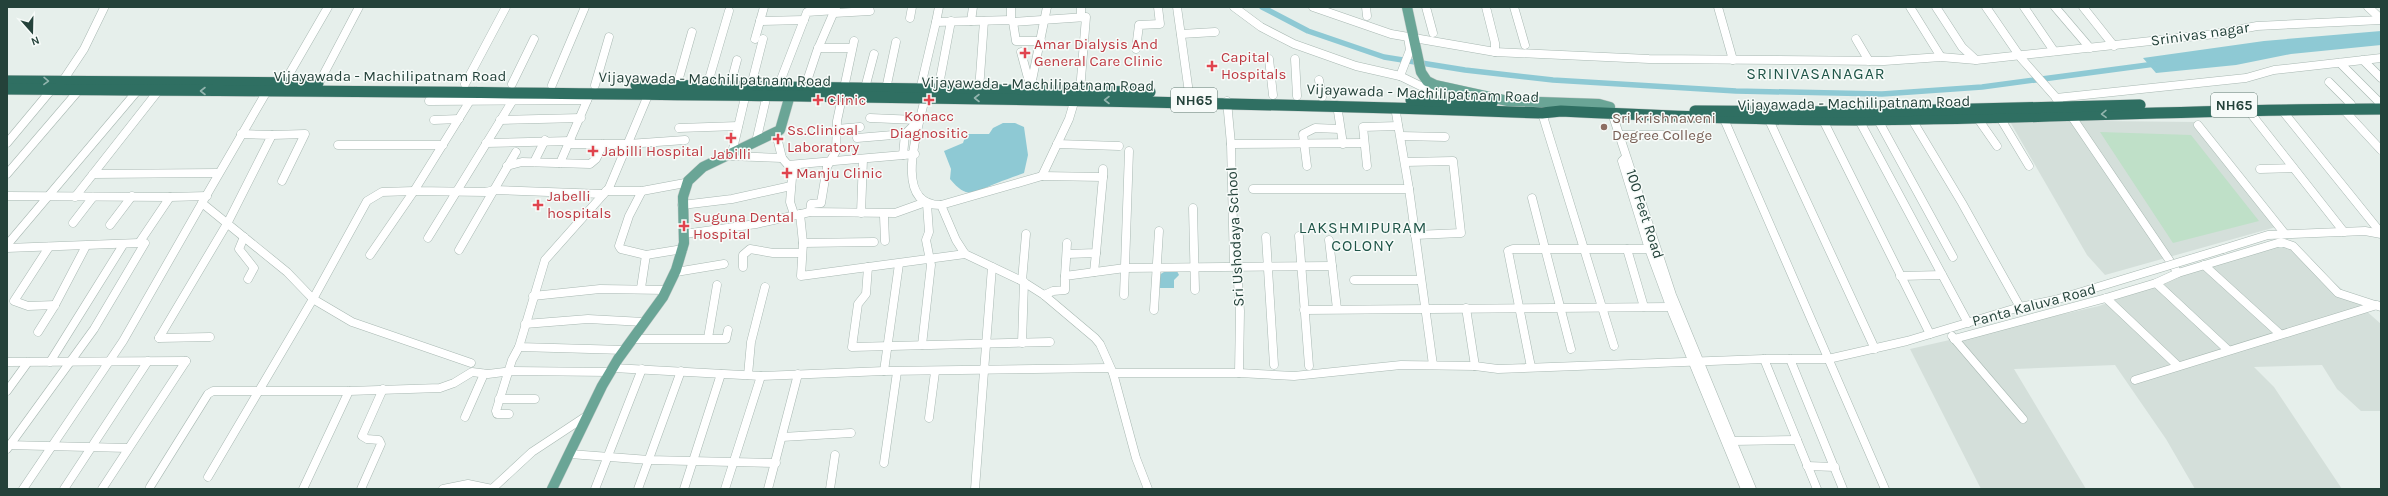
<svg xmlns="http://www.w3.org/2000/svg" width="2388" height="496" font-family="Karla,sans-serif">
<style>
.built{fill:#d4dfda}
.green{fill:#bfe0c8}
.water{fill:#8ec9d4}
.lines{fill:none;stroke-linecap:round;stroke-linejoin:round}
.canal{stroke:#8ec9d4;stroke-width:5.5}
.minor-casing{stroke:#a8b8b2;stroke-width:9}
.major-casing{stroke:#c2cac8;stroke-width:11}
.highway-casing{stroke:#c2cac8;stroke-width:12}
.minor{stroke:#fff;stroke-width:8}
.major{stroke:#6aa596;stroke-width:10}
.highway{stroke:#2f6f62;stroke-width:11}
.minor-bridge-casing{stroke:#a8b8b2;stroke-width:9;stroke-linecap:butt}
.minor-bridge{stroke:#fff;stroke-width:8}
.oneway{stroke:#93b5ae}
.health-dot{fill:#e0444e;stroke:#f7fbf9;stroke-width:1.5}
.education-dot{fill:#8d6e63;stroke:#f7fbf9;stroke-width:1.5}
.labels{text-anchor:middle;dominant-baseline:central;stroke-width:3;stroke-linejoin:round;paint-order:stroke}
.shield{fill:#f7fbf9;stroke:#637a73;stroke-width:1}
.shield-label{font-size:14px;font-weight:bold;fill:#24423a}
.street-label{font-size:15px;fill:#24423a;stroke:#f7fbf9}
.health-label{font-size:15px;fill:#be3a42;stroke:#f7fbf9;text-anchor:start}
.education-label{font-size:15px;fill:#785e54;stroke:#f7fbf9;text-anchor:start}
.neighbourhood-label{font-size:16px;letter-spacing:1px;fill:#1f5548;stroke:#f7fbf9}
</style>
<rect width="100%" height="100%" fill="#e6efeb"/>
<g class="built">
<path d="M2009,120L2195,122L2276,227L2105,275L2087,255Z"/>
<path d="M2284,238L2381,324V411H2361L2337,389L2322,365L2254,367L2274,387L2342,489H2195L2166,439L2115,365L2014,369L2086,489H1981L1910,349L2099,306Z"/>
</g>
<path class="green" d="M2100,132L2191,135L2259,221L2173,243Z"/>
<g class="water">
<path d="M2381,31V45L2291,54L2236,65L2156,73L2143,58L2264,41Z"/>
<path d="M1003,123H1015L1024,127L1028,155L1024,173C1014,177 1007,179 997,183C975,191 969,202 950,179L951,169L944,151L963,143L966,134H989L993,128Z"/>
<path d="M1177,271L1179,275L1174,280V288H1159V275L1164,272Z"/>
</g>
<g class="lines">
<path class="canal" d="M1262,7L1308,31L1384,57L1465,70L1553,80L1736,91L1882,94L1982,87L2155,64"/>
<defs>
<g id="minor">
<path d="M1011,7V20"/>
<path d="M1081,7V17"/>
<path d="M1177,7L1189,93"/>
<path d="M1234,7L1261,27L1294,44L1356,66L1400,76L1439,95L1440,101"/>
<path d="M1313,7L1391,34L1495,52L1649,59L1884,61L1941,57L1976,60L2215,34L2257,26L2381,20"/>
<path d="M1366,7L1367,16"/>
<path d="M1426,7L1433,33"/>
<path d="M1486,7L1495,43V52"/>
<path d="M1514,7L1525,45"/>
<path d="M1718,7L1733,60"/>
<path d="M1910,7L1941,57"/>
<path d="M1936,7L1962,47L1976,60"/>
<path d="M1986,7L2021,58L2059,101"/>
<path d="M2024,7L2054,51"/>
<path d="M2055,7L2090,48"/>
<path d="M2083,7L2114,46"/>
<path d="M2368,7L2381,19"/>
<path d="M834,13L870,11"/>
<path d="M910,18L912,7"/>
<path d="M760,21L804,20"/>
<path d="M971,21L973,7"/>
<path d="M936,22L939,7"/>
<path d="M1013,22L1016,41H1041"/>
<path d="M1181,34L1215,32"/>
<path d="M755,39L764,7"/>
<path d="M1856,39L1869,61"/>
<path d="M818,48H852"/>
<path d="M1136,49L1139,25L1160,24L1158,7"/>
<path d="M1021,52L1028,78L1032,84"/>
<path d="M1269,59L1273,95"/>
<path d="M1295,59L1297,96"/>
<path d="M2363,60L2381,78"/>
<path d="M2340,63L2381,104"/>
<path d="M1400,76L1410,50L1408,37"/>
<path d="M1319,80L1322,97"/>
<path d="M62,82L84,49L104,8"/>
<path d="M2329,82L2351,104"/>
<path d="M284,83L328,7"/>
<path d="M319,83L359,7"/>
<path d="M465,84L506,7"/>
<path d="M512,84L534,39"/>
<path d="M552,85L585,7"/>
<path d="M595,85L609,37"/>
<path d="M677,85L692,32"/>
<path d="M707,86L729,11"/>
<path d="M730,86L737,60"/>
<path d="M778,87L807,12L836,10"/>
<path d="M805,87L817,51L836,7"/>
<path d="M865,88L874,54"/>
<path d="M886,89L896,42"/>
<path d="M920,90L936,22L1011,20L1013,22L1086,17L1080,91"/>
<path d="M938,90L951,21"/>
<path d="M979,90L984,21"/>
<path d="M1030,90L1047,7"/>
<path d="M267,91L202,203L287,272L313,299L352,322L471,363"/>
<path d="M476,91L414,191L486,192L494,190L603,194"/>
<path d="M925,98C919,126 891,206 941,205L956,240L965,254L1022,281L1044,295L1095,338L1100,344L1113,373H1239L1294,376L1401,365L1475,366L1498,369L1764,359H1828L1907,341L2020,307L2055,300"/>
<path d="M2056,98L2246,78L2274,70L2381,58"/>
<path d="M429,101L587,100"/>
<path d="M1227,101L1231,144L1234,266L1237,268L1240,311L1239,373"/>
<path d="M1337,105L1343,144"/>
<path d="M1395,107L1409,189L1433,365"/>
<path d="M2281,109L2381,233"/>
<path d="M2343,109L2381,150"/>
<path d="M1611,110L1672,295L1752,489"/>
<path d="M2248,110L2344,232"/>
<path d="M1542,113L1614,346"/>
<path d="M2070,114L2178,273"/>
<path d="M1976,116L1997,146"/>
<path d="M1999,116L2029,166"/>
<path d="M870,118L917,120"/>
<path d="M1911,118L1962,203L2020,307"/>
<path d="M1724,119L1885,489"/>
<path d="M434,120L459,119"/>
<path d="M500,120L581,118"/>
<path d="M1769,120L1875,349"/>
<path d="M1823,120L1930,334"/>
<path d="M1859,120L1968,323"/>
<path d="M1878,120L1953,257"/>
<path d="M2198,125L2285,234"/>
<path d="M679,128L738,126"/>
<path d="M836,129L860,127"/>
<path d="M776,133L782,158L788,165L915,154"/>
<path d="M905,134L921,118"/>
<path d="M272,135L305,134L282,181"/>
<path d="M1618,135H1682"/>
<path d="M1401,136L1445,137"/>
<path d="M857,138L905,134L903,155"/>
<path d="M756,142L765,103"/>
<path d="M7,143L52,89"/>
<path d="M486,143L571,141"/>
<path d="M570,144H628L685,140"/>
<path d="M1057,144L1119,146"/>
<path d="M1231,144L1363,143"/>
<path d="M338,145H443"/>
<path d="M732,153L746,93L751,86L763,39"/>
<path d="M727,156L782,158"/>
<path d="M1625,158L1622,161L1649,249L1673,314L1745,489"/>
<path d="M534,162L545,140"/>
<path d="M1405,162L1453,161L1461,233L1415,235"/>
<path d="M560,163L589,96"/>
<path d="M507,166L522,162L590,164L596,159L603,144"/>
<path d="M793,166L790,202L794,214"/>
<path d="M1307,166L1303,134L1315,128L1340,129"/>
<path d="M1367,166L1363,127L1398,126"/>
<path d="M2260,169L2293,168"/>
<path d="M7,174L79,90"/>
<path d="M93,174L218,173"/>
<path d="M1042,176L1103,177V169"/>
<path d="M1253,189H1409"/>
<path d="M606,191H642L685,183"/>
<path d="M642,191L629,216L619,246L621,249L646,255L683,249"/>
<path d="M7,196L170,197"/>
<path d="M75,197L159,90"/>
<path d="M1532,198L1571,349"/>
<path d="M682,205L732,199L791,186"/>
<path d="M941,205L1042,176L1069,119L1075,99"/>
<path d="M1193,208L1195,290"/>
<path d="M810,212L811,204L821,203L827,167L836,151L837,121L854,41"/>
<path d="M861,213L863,159"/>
<path d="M800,214L803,243L801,276L965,254"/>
<path d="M884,216L885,241"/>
<path d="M73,223L93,197"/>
<path d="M110,225L132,196"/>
<path d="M684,234L756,224L810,212L895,213L923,203"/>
<path d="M1299,236L1309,366"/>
<path d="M244,237L239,249L254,268L248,279"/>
<path d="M1266,237L1274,365"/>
<path d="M428,238L518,92"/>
<path d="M1329,240L1337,309"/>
<path d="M803,243L874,242"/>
<path d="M7,245L138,90"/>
<path d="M49,247L14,301L28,306L55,305"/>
<path d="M7,248L139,243"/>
<path d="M1627,249L1644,307"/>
<path d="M2223,249L2268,235L2365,231L2381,234"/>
<path d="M459,250L516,152"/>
<path d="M1067,254L1096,253L1103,177"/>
<path d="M370,255L414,191"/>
<path d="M2204,265L2280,334"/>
<path d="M743,267V255L750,249L773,253H801"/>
<path d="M868,267L866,294L858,304L852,347L1050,342"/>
<path d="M676,272L724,264"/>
<path d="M1094,272L1096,253"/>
<path d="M1065,276L1067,243"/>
<path d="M1900,276L1942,275"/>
<path d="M1354,280H1421"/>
<path d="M1022,281L1026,234"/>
<path d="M2156,283L2228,350"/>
<path d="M641,288L646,255"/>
<path d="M1044,295L1053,291L1065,290V276L1125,268L1332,266"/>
<path d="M1124,295L1129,151"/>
<path d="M533,296L600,289L666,290"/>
<path d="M2106,298L2178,366"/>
<path d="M1466,308L1475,366"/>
<path d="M1154,310L1159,231"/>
<path d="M1304,310L1670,307"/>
<path d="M525,324L588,319L644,322"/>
<path d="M38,332L55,305L86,246"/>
<path d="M1952,336L2023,419"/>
<path d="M159,338L228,222L272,135L241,134"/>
<path d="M159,338L210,337"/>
<path d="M708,338L717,285"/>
<path d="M633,339H726L728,330"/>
<path d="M1954,339L2106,298L2156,283L2178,273L2281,242L2293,246L2338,293L2381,307"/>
<path d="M1022,343L1024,282"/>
<path d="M922,345L931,265L926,240L929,232L927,204"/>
<path d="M625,350L519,347L545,260L609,188L649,93"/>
<path d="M1764,359L1817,489"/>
<path d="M1790,359L1843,489"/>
<path d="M7,362L186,361"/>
<path d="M50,362L123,245"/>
<path d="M1531,367L1508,251L1513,249H1649"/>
<path d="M613,368L761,376L884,371L1109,368"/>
<path d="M884,371L899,264"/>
<path d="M1113,373L1136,458L1148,489"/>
<path d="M748,375L751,342L765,287"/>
<path d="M2135,380L2377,305"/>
<path d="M7,391L28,362"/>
<path d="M499,399H535"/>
<path d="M509,414H497L496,411L512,360L519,347"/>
<path d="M465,417L484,374"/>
<path d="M929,418L935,372"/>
<path d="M782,437L851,433"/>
<path d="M1733,441L1797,440"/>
<path d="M7,445L128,448"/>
<path d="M7,449L94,329L145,243H139L170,197L207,196"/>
<path d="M570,454L649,460L776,463"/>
<path d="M884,463L897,372"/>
<path d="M1807,466L1835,467"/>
<path d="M208,477L313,299L367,201L382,192L414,191"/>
<path d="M150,487L208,394L213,391H349L440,388L454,383L472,372L488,374L512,371L610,372"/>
<path d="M23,489L123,341L202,203"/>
<path d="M64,489L148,361"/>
<path d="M102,489L186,361"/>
<path d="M303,489L349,391"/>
<path d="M361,489L381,444L379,440L367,439L362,436L383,389"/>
<path d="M443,489L468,484L492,489L532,452L588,415"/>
<path d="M595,489L642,369"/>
<path d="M638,489L681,371"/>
<path d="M684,489L721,374"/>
<path d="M725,489L761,376"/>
<path d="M768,489L798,374"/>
<path d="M830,489L835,455"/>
<path d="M975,489L992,267"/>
</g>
<g id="major">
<path d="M1407,7L1421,72L1427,81L1435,85L1508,101L1599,104L1610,107"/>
<path d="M552,489L602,386L618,359L663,297L676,270L684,243L683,197L688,181L703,167L780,130L792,88"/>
</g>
<g id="highway">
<path d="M7,81L318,83"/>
<path d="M636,85L1150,92"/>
<path d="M7,89C519,93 1030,95 1542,113L1561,111C1660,116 1759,120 1858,120C2032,119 2206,109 2381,109"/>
<path d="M1411,100L1492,103"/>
<path d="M1695,111L1853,112L2140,105"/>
</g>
</defs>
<use href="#minor" class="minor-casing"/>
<use href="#major" class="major-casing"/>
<use href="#highway" class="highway-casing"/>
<use href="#minor" class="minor"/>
<use href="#major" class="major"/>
<use href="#highway" class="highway"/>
<defs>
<path id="minor-bridge" d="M2055,300L2223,249"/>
</defs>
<use href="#minor-bridge" class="minor-bridge-casing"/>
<use href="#minor-bridge" class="minor-bridge"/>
</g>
<defs><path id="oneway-chevron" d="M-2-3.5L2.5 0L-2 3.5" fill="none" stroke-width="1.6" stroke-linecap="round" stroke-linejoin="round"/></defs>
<g class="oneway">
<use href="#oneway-chevron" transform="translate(46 81) rotate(1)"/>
<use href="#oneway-chevron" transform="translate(203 91) rotate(180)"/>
<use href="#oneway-chevron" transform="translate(977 98) rotate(180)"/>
<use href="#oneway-chevron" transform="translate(1107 100) rotate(-180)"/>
<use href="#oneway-chevron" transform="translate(2104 114) rotate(179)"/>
</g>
<g class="health-dot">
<path d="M1023 47h4v4h4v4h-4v4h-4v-4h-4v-4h4z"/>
<path d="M1210 60h4v4h4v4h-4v4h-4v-4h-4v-4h4z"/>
<path d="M816 94h4v4h4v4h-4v4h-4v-4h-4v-4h4z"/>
<path d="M927 94h4v4h4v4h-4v4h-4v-4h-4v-4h4z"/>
<path d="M729 132h4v4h4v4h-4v4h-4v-4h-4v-4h4z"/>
<path d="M776 133h4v4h4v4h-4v4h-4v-4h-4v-4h4z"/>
<path d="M591 145h4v4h4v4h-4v4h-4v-4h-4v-4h4z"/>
<path d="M785 167h4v4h4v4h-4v4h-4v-4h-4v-4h4z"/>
<path d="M536 199h4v4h4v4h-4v4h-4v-4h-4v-4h4z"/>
<path d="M682 220h4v4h4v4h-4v4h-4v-4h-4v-4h4z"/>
</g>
<circle class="education-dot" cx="1604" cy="127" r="4"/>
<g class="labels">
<g class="shield">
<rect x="1171" y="88" width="46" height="24" rx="3"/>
<rect x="2211" y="93" width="46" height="24" rx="3"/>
</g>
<g class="shield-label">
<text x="1194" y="100">NH65</text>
<text x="2234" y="105">NH65</text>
</g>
<g class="street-label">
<text transform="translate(2200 34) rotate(-8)">Srinivas nagar</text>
<text x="390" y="76">Vijayawada - Machilipatnam Road</text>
<text transform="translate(715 79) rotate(1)">Vijayawada - Machilipatnam Road</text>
<text transform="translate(1038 84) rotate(1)">Vijayawada - Machilipatnam Road</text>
<text transform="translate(1423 93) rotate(2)">Vijayawada - Machilipatnam Road</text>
<text transform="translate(1854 103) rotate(-1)">Vijayawada - Machilipatnam Road</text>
<text transform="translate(1645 214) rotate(72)">100 Feet Road</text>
<text transform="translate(1235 237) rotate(-93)">Sri Ushodaya School</text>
<text transform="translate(2034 305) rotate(-15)">Panta Kaluva Road</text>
</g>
<g class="health-label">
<text x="1034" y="44">Amar Dialysis And<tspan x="1034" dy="17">General Care Clinic</tspan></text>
<text x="1221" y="57">Capital<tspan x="1221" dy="17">Hospitals</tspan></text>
<text x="827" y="100">Clinic</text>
<text x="929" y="116" text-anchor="middle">Konacc<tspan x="929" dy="17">Diagnositic</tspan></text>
<text x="787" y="130">Ss.Clinical<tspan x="787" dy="17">Laboratory</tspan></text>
<text x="602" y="151">Jabilli Hospital</text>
<text x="731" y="154" text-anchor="middle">Jabilli</text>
<text x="796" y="173">Manju Clinic</text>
<text x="547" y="196">Jabelli<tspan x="547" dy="17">hospitals</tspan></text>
<text x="693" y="217">Suguna Dental<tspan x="693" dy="17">Hospital</tspan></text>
</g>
<g class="education-label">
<text x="1612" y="118">Sri krishnaveni<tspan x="1612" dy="17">Degree College</tspan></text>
</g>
<g class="neighbourhood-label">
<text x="1816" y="73">SRINIVASANAGAR</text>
<text x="1363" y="227">LAKSHMIPURAM<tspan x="1363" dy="18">COLONY</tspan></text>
</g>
</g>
<rect width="2388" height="496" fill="none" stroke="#24423a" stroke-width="16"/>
<g transform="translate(32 32) rotate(160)" stroke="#f7fbf9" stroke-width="3" paint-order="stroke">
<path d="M0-3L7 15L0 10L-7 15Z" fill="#24423a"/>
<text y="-6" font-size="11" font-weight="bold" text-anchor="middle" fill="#24423a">N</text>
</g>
</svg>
